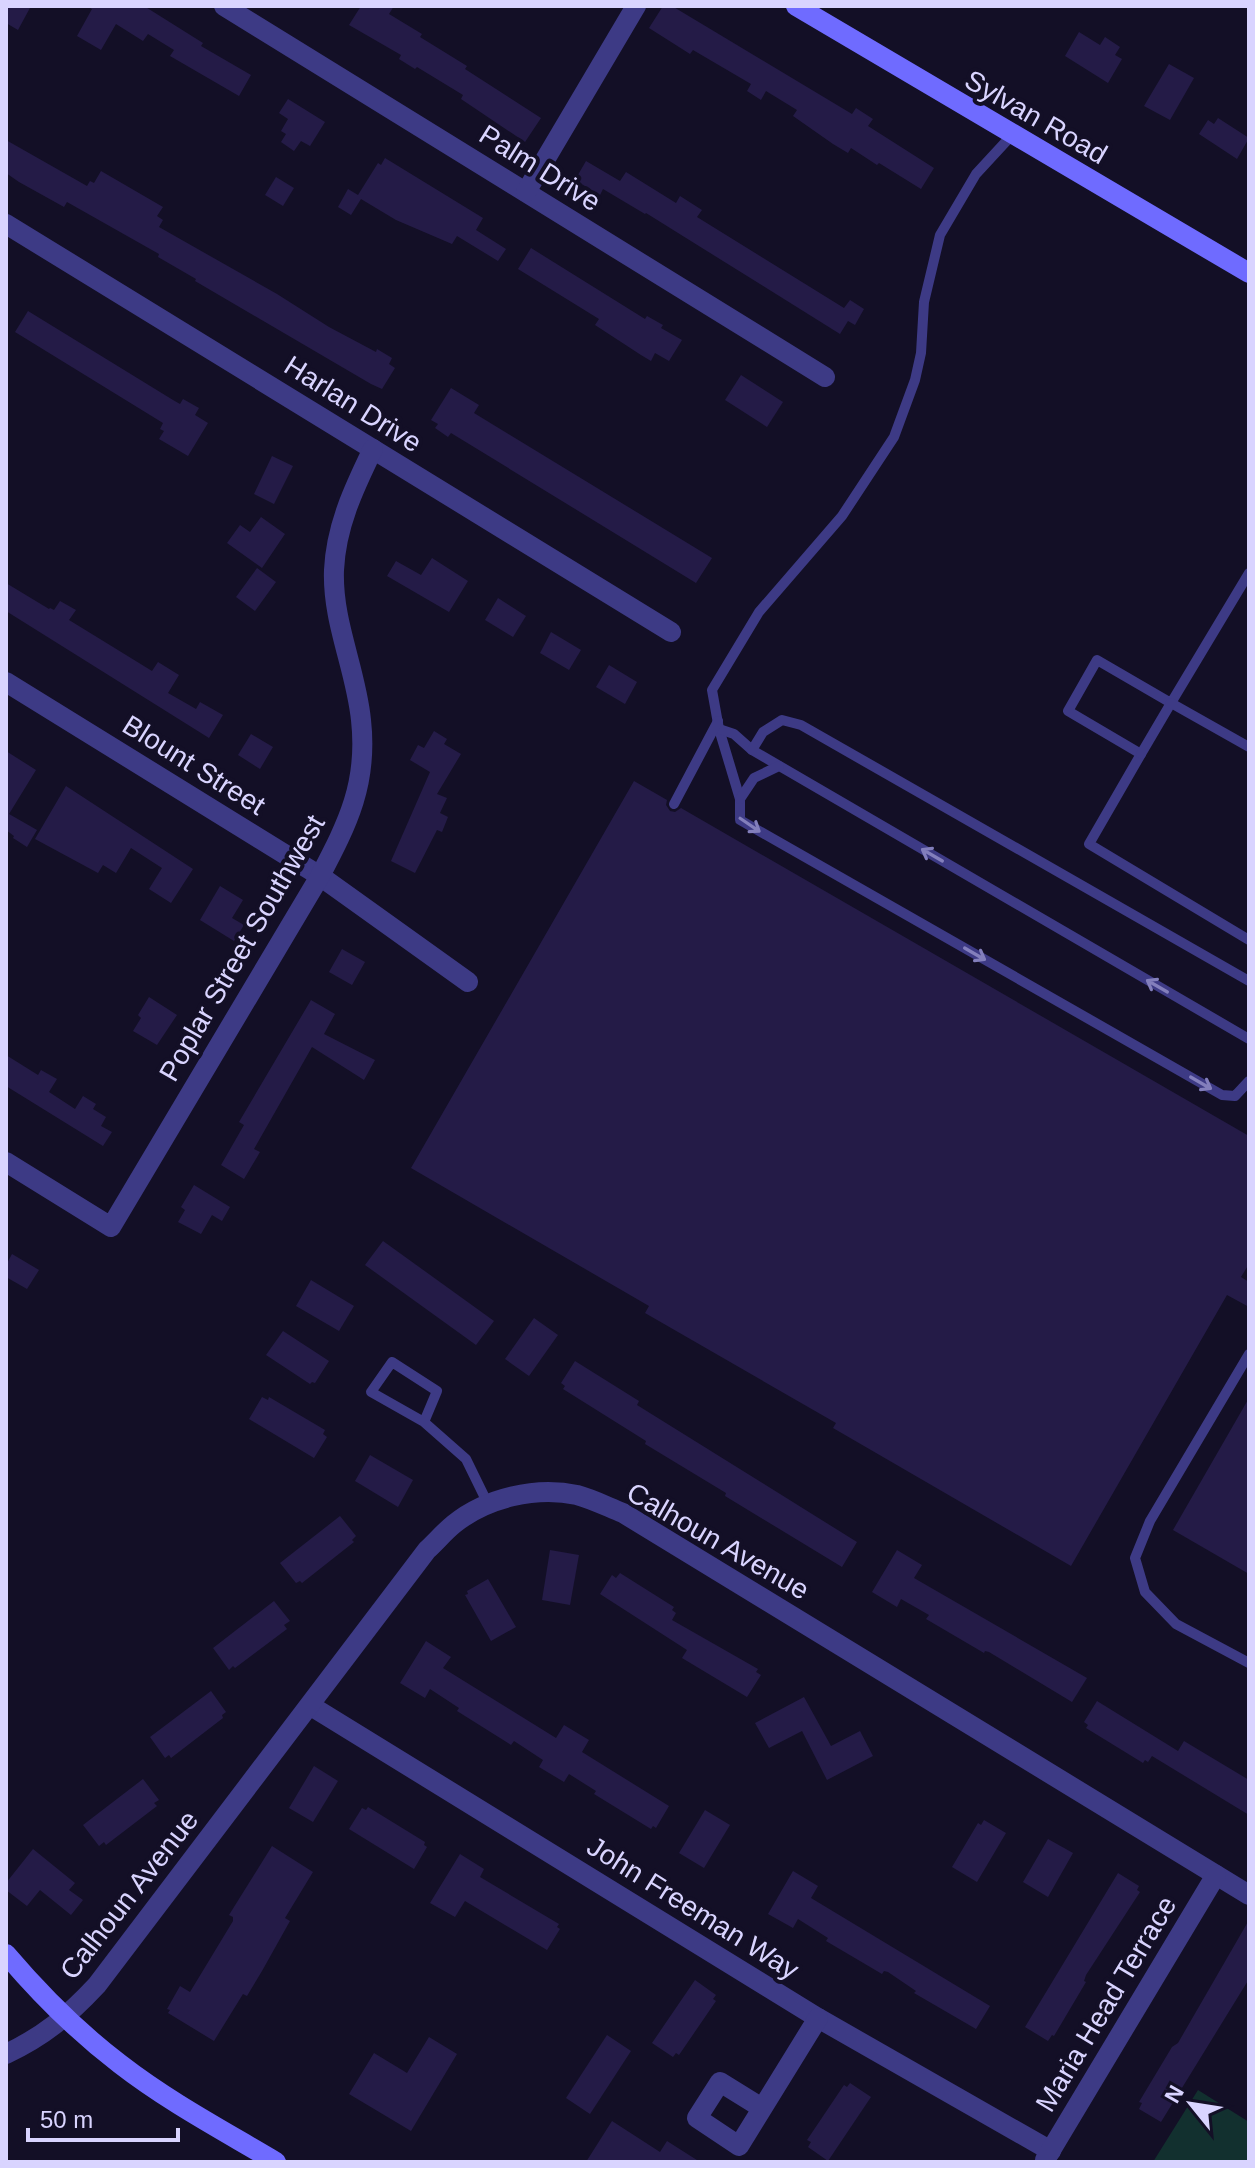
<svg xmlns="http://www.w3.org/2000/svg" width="1255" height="2168" font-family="Arial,sans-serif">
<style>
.green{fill:#12302f}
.building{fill:#241b47}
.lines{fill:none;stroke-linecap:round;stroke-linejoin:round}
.lane{stroke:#3d3a85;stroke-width:10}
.street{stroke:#3d3a85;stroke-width:20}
.secondary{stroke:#6f6bff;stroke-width:20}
.oneway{stroke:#837fbc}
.labels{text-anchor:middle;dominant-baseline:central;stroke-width:8;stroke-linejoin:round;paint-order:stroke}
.street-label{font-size:28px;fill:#d9d4ff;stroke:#130f26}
</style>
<rect width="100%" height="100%" fill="#130f26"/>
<path class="green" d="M1198,2090L1249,2122V2162H1153Z"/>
<g class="building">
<path d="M6,6H31L18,30L6,23Z"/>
<path d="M87,6H144L203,43L201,46L251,75L239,96L170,56L174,50L148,34L143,41L116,24L101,50L77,36L92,9Z"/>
<path d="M361,6H394L389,14L422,34L420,37L467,66L465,69L541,118L525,142L461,99L463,95L417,67L415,69L399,59L401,55L349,25Z"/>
<path d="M663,6H672L852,114L856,108L873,119L868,126L934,168L921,189L879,163L877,165L851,148L848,153L833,144L793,116L797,110L766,91L761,100L747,91L751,84L693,50L690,54L649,28Z"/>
<path d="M1079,32L1100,45L1105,37L1120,47L1115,55L1122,59L1108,83L1065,56Z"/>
<path d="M1169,64L1194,78L1170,120L1144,106Z"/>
<path d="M288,99L325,122L310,146L301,141L294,151L281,142L286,134L281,131L288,119L279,113Z"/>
<path d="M1218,118L1249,138L1237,159L1199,134L1208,120L1214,124Z"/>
<path d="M6,140L87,186L90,181L94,183L101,171L163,207L157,216L163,220L159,227L277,294L329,327L376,352L377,349L392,358L389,364L395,368L382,389L371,384L195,281L196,279L158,257L159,254L67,202L64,207L19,182L6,173Z"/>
<path d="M385,158L483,218L476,230L506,249L498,261L457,236L452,244L396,220L361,199L351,215L338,207L348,189L358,195L378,163L381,165Z"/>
<path d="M586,161L620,181L626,172L676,203L680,196L702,210L697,217L844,308L850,300L864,309L855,325L848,321L840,334L646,213L645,214L603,189L600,195L575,180Z"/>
<path d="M276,177L294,188L283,206L265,195Z"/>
<path d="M531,248L645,319L647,316L663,325L661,328L682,340L669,361L655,353L651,361L641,355L595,325L599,319L518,269Z"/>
<path d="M28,311L173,400L180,404L183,399L199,408L195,415L208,423L188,456L159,439L164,431L160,429L163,423L15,332Z"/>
<path d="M741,375L783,402L767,427L725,400Z"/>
<path d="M451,388L479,405L474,413L712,558L696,583L451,433L448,437L435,428L438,424L431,420Z"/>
<path d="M272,456L293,466L274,504L254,494Z"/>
<path d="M261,517L285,534L262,568L227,543L240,525L250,532Z"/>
<path d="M432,558L468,581L449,612L387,576L396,561L421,575Z"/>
<path d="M257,568L276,582L255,611L236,597Z"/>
<path d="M6,583L49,609L50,608L54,610L60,601L76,610L69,620L100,639L152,671L158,662L179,675L168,693L196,709L200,702L223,715L209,738L6,611Z"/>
<path d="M498,598L526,616L513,637L485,620Z"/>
<path d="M551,632L581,650L569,670L540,653Z"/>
<path d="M609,665L637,682L625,704L596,687Z"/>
<path d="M434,731L447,739L444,744L461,754L437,794L447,798L440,813L448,817L442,832L437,830L415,873L391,861L430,772L410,760L418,745L424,748Z"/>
<path d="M251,734L273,747L260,769L238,755Z"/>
<path d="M6,751L36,770L9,814L37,830L27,847L13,838L14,836L6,830Z"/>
<path d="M634,781L667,800L666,805L670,811L675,812L681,808L1249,1136V1264L1241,1277L1249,1282V1307L1227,1295L1071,1566L833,1428L836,1423L645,1313L649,1306L411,1168Z"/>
<path d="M66,786L193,869L171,903L149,889L162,868L131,848L116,873L103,865L98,873L35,839Z"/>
<path d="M220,886L243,900L232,918L244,925L234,941L200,920Z"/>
<path d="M342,949L365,962L352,985L329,972Z"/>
<path d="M149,997L177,1015L157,1045L133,1031L141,1018L138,1015Z"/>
<path d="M311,1000L335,1014L324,1034L375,1060L364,1080L312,1047L254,1149L260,1152L244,1179L221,1165L244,1125L239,1122Z"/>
<path d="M6,1055L38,1075L41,1070L57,1079L49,1092L75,1109L83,1096L96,1104L93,1109L106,1117L101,1126L112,1132L103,1146L6,1086Z"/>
<path d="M194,1185L230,1207L222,1221L212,1215L201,1234L178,1222L185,1210L181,1207Z"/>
<path d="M383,1241L494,1321L476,1345L365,1265Z"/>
<path d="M12,1254L39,1270L27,1289L6,1277V1265Z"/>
<path d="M311,1280L354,1306L339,1331L296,1306Z"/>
<path d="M534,1318L558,1335L529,1376L505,1359Z"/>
<path d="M283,1331L329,1361L315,1383L312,1382L310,1384L266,1355Z"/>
<path d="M575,1361L639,1401L637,1405L857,1542L842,1567L725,1496L726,1493L645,1444L646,1441L563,1389L565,1386L561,1383Z"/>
<path d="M262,1397L268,1400L269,1397L325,1430L323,1434L327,1437L314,1458L249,1419Z"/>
<path d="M1249,1398V1574L1173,1530Z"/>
<path d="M370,1455L413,1480L398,1507L355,1481Z"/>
<path d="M340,1516L356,1536L352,1540L354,1542L302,1583L300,1581L296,1583L280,1563Z"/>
<path d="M550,1550L579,1555L570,1605L542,1600Z"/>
<path d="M897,1550L922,1565L914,1578L1087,1678L1072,1702L989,1652L985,1651L984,1653L926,1619L929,1615L901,1599L897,1607L872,1592Z"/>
<path d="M620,1573L674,1607L672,1610L676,1613L672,1620L758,1669L756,1672L761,1675L747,1697L682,1658L687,1650L600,1594L612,1575L616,1578Z"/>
<path d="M488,1579L516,1627L491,1641L465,1595L468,1594L467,1591Z"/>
<path d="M274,1601L290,1621L284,1625L287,1629L235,1668L233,1666L229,1670L213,1648Z"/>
<path d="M426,1641L451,1657L443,1668L556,1738L564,1725L589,1740L582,1752L669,1806L656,1828L653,1826L651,1829L594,1794L596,1791L569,1774L564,1782L539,1767L543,1760L514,1741L511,1745L457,1711L459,1708L430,1689L425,1698L400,1683Z"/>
<path d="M211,1691L226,1712L222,1715L223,1718L171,1758L169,1755L165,1758L150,1737Z"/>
<path d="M804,1697L831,1746L860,1731L873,1756L827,1780L802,1731L769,1748L755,1723Z"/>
<path d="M1097,1701L1178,1751L1184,1741L1249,1780V1815L1152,1756L1148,1762L1145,1760L1143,1763L1086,1728L1088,1725L1084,1722Z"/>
<path d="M314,1766L338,1781L313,1822L289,1808Z"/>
<path d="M143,1779L159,1800L154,1803L157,1806L106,1845L104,1842L99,1846L83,1825Z"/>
<path d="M368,1807L425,1842L424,1845L427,1847L414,1869L349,1829L362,1808L366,1810Z"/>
<path d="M705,1810L730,1825L704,1868L679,1853Z"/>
<path d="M984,1820L1006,1833L977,1882L952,1867L978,1823L981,1825Z"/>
<path d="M1048,1839L1073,1853L1048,1897L1023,1882Z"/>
<path d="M272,1846L313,1872L285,1918L290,1921L262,1971L247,1996L243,1994L214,2041L168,2013L170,2010L167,2009L180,1986L190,1992L233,1921V1917L229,1915Z"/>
<path d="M33,1849L75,1883L69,1890L83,1900L71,1915L40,1890L27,1906L6,1890V1883Z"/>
<path d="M460,1854L484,1869L480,1877L559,1924L557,1927L560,1929L547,1950L465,1901L455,1917L430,1903Z"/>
<path d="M793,1871L818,1886L811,1898L990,2006L976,2029L914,1993L916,1991L888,1972L884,1971L882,1974L826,1941L828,1938L798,1919L793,1928L768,1914Z"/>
<path d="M1118,1873L1139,1886L1137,1890L1140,1892L1086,1975L1084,1981L1086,1982L1054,2036L1052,2035L1048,2041L1025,2027Z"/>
<path d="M1249,1920V1979L1161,2122L1139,2109L1142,2103L1139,2102L1172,2047L1178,2043Z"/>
<path d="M695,1980L716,1995L713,1999L716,2001L679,2055L676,2053L673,2057L652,2043Z"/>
<path d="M607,2035L631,2051L590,2114L566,2098Z"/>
<path d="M429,2037L457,2054L411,2131L349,2094L374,2053L407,2073Z"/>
<path d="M850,2083L871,2097L828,2161L808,2147L811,2142L807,2140L844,2085L847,2087Z"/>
<path d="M612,2121L660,2152L667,2141L700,2162H586Z"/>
</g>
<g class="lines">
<g class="lane">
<path d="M1012,135L976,174L940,235L924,302L921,353L915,380L894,437L842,516L759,612L712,690L719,729L740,799V820L1222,1095L1235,1096L1249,1081"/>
<path d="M1249,573L1171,703L1097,660L1068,711L1141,754L1089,844L1249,940"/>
<path d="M719,729L734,734L752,750L1249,1039"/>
<path d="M752,750L763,732L782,720L801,725L1249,981"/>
<path d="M1141,754L1171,703L1249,747"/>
<path d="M740,799L754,778L779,766"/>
<path d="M674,804L718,721"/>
<path d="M1249,1354L1150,1521L1135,1558L1145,1592L1176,1624L1249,1663"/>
<path d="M424,1422L371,1392L392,1362L437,1391L424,1422L466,1459L488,1504"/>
</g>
<g class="street">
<path d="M224,6L825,377"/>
<path d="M526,192L636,6"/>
<path d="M6,224L671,632"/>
<path d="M6,682L320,876L468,982"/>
<path d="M6,1162L111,1227L320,876C348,823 368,783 361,720C356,669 332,622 334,570C336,526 354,488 373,449"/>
<path d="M311,1706L818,2018L1051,2151"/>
<path d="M6,2054C44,2036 68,2016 97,1985L427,1550C436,1542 444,1532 454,1524C486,1498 536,1486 577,1495C592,1499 608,1507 623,1513L1249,1895"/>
<path d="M762,2108L720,2082L697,2118L739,2146L818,2018"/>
<path d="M1045,2160L1216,1875"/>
</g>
<g class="secondary">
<path d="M796,6L1249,273"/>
<path d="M6,1954C40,1994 78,2032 120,2064C169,2102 224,2131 276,2162"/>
</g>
</g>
<defs><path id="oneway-shaft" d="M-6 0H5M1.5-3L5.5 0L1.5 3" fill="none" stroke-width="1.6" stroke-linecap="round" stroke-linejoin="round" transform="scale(2)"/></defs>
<g class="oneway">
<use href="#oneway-shaft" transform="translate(750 825) rotate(34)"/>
<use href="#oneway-shaft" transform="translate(932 855) rotate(-150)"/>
<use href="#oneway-shaft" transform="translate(975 954) rotate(30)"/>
<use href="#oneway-shaft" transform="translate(1157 986) rotate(-150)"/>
<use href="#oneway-shaft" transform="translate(1201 1083) rotate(30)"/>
</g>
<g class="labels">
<g class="street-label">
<text transform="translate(1036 117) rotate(30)">Sylvan Road</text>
<text transform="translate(540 168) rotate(32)">Palm Drive</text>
<text transform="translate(353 404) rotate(32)">Harlan Drive</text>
<text transform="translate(194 765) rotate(32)">Blount Street</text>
<text transform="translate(242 948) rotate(-60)">Poplar Street Southwest</text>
<text transform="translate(718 1541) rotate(30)">Calhoun Avenue</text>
<text transform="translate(129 1895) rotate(-52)">Calhoun Avenue</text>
<text transform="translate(693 1908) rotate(32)">John Freeman Way</text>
<text transform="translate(1106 2004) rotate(-59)">Maria Head Terrace</text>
</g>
</g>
<rect width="1255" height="2168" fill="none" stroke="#d9d4ff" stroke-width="16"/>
<g transform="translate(1191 2104) rotate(300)" stroke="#130f26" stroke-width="6" paint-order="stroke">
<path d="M0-6L14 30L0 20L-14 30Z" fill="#d9d4ff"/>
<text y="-12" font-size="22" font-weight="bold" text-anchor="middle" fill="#d9d4ff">N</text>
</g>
<path d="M28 2128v12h150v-12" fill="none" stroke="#d9d4ff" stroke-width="4"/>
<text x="40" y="2128" font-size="24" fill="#d9d4ff" stroke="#130f26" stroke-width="6" paint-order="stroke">50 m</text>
</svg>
